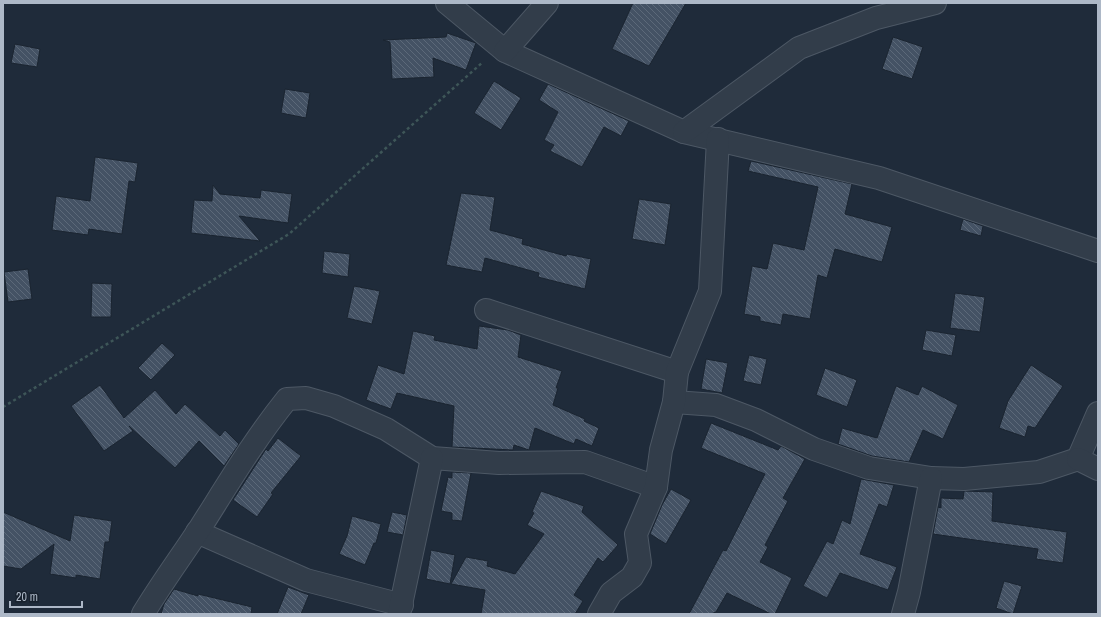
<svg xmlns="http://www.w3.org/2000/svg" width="1101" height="617" font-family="'Archivo Narrow',sans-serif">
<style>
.building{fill:url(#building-back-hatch);stroke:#1a2430}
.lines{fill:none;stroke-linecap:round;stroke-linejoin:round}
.minor-casing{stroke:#4d5865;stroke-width:24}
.path{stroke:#3e5658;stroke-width:2.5;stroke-dasharray:3 3;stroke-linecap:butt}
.minor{stroke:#323d4a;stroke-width:22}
</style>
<defs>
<pattern id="building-back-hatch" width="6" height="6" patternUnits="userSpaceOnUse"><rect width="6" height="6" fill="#445264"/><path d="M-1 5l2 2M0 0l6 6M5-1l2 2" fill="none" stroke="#5c6979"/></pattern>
</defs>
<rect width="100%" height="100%" fill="#1f2b3a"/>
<g class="building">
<path d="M633,3H686L649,66L612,49Z"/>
<path d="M447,33L476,43L466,70L433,58L434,77L392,79L390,42L383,40L446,37Z"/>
<path d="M893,37L923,47L912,79L882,69Z"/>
<path d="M15,44L40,49L37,67L11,63Z"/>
<path d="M494,81L521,98L501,130L474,113Z"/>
<path d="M548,84L629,121L621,136L604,127L582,167L550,151L554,145L544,140L558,112L539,100Z"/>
<path d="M285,89L310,93L306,118L281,113Z"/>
<path d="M95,157L138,163L135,182L129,181L122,234L89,229L88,235L52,230L56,196L90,201Z"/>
<path d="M751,161L852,184L845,214L892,227L882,262L835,249L827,278L818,275L810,319L783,314L781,325L760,321V317L744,314L752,266L767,269L773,243L804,250L818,187L748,171Z"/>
<path d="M213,185L220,194L260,198L261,190L292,194L288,223L239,216L260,241L191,233L194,200L212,201Z"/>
<path d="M461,193L495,197L490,230L523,239L522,244L566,256L567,254L591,259L585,289L538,277L539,273L485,258L482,272L446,265Z"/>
<path d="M639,199L671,204L665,245L632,239Z"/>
<path d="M963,219L983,226L981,236L960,230Z"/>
<path d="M324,251L350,254L348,277L322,273Z"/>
<path d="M28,269L32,299L8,302L4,272Z"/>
<path d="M92,283L112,284L111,317H91Z"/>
<path d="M354,286L380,291L372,324L347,318Z"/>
<path d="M955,293L985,297L980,332L950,328Z"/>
<path d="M479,326L508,330L521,335L518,357L562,371L556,388H558L553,405L585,419L584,421L599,428L592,446L576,439L574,444L535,428L529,450L514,445L513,450L452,447L454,406L397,393L391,409L366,400L378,365L404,374L413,331L435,336L434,340L477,349Z"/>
<path d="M926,330L956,335L952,356L922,350Z"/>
<path d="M162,343L175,355L151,380L138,368Z"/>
<path d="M749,355L767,359L761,385L743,381Z"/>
<path d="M706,359L728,363L722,393L701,389Z"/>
<path d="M1031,365L1063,386L1035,428L1028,426L1025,437L999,428L1008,401Z"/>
<path d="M825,368L857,380L847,407L816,395Z"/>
<path d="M100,385L124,418L155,390L176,414L185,404L220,436L225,430L239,444L224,466L199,441L175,468L129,426L133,431L104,451L71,406Z"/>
<path d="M896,386L918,395L922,386L958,405L943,439L923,430L909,462L872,456L838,444L842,428L877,438Z"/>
<path d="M711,423L778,450L781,446L805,459L783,498L788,501L765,545L768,547L760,562L792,578L775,614H771L727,593L716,612L711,614H689L723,550L726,551L765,474L701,448Z"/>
<path d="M278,438L301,456L271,493L273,494L257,517L233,500L266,449L268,451Z"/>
<path d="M452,472L471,473L462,521L452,520V513L441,511L448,477L452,478Z"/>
<path d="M861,479L894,485L887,507L879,504L860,554L897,567L888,590L840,573L827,598L803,586L827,541L833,544L842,520L850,524Z"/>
<path d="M671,489L691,500L666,544L650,534L662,505Z"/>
<path d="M541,491L584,506L582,512L618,545L603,562L598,558L574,595L583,601L575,614H481L485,590L451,584L466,557L488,561L487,566L515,574L544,534L527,525L534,513L532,512Z"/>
<path d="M964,491L993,492L992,521L1067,532L1063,563L1036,559L1038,549L933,534L938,507L941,508V498L963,499Z"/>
<path d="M3,512L70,541L74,515L112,521L109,542H105L100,579L76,575V578L50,574L54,544L21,569L3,566Z"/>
<path d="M392,512L407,515L403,535L387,532Z"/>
<path d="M352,516L381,524L376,543H374L365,565L339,554L347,536Z"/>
<path d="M431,550L455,555L450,584L426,579Z"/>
<path d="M1004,581L1022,586L1013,614L996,608Z"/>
<path d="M288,587L309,595L301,614H277Z"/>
<path d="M174,589L198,596V594L252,607L251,614H161L164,604Z"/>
</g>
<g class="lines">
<defs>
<g id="minor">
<path d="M447,3L505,51L684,132L879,178L1098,251"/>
<path d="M505,51L547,3"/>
<path d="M684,132L799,48L876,18L935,3"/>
<path d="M486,310L677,372"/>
<path d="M674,402L716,405L756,420L814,449L869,468L931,478L964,479L1039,472L1078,459L1098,413"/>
<path d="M1078,459L1098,469"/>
<path d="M197,532L306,580L402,605"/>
<path d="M143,614C161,584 181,557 200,528C228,484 254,440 287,399L306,398L334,406L386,429L432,458L499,463L585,462L656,487"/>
<path d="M399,614L432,458"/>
<path d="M599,614L611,593L632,577L640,563L636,534L656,487L661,450L674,402L677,372L710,291L718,139"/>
<path d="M903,614L909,592L931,478"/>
</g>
</defs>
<use href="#minor" class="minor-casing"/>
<path class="path" d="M3,407L289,234L483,62"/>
<use href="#minor" class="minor"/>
</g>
<rect width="1101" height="617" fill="none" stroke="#adb8c7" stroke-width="8"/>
<path d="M10 601v6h72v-6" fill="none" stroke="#adb8c7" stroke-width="2"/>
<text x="16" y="601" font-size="12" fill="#adb8c7" stroke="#18222e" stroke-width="3" paint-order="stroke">20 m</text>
</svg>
